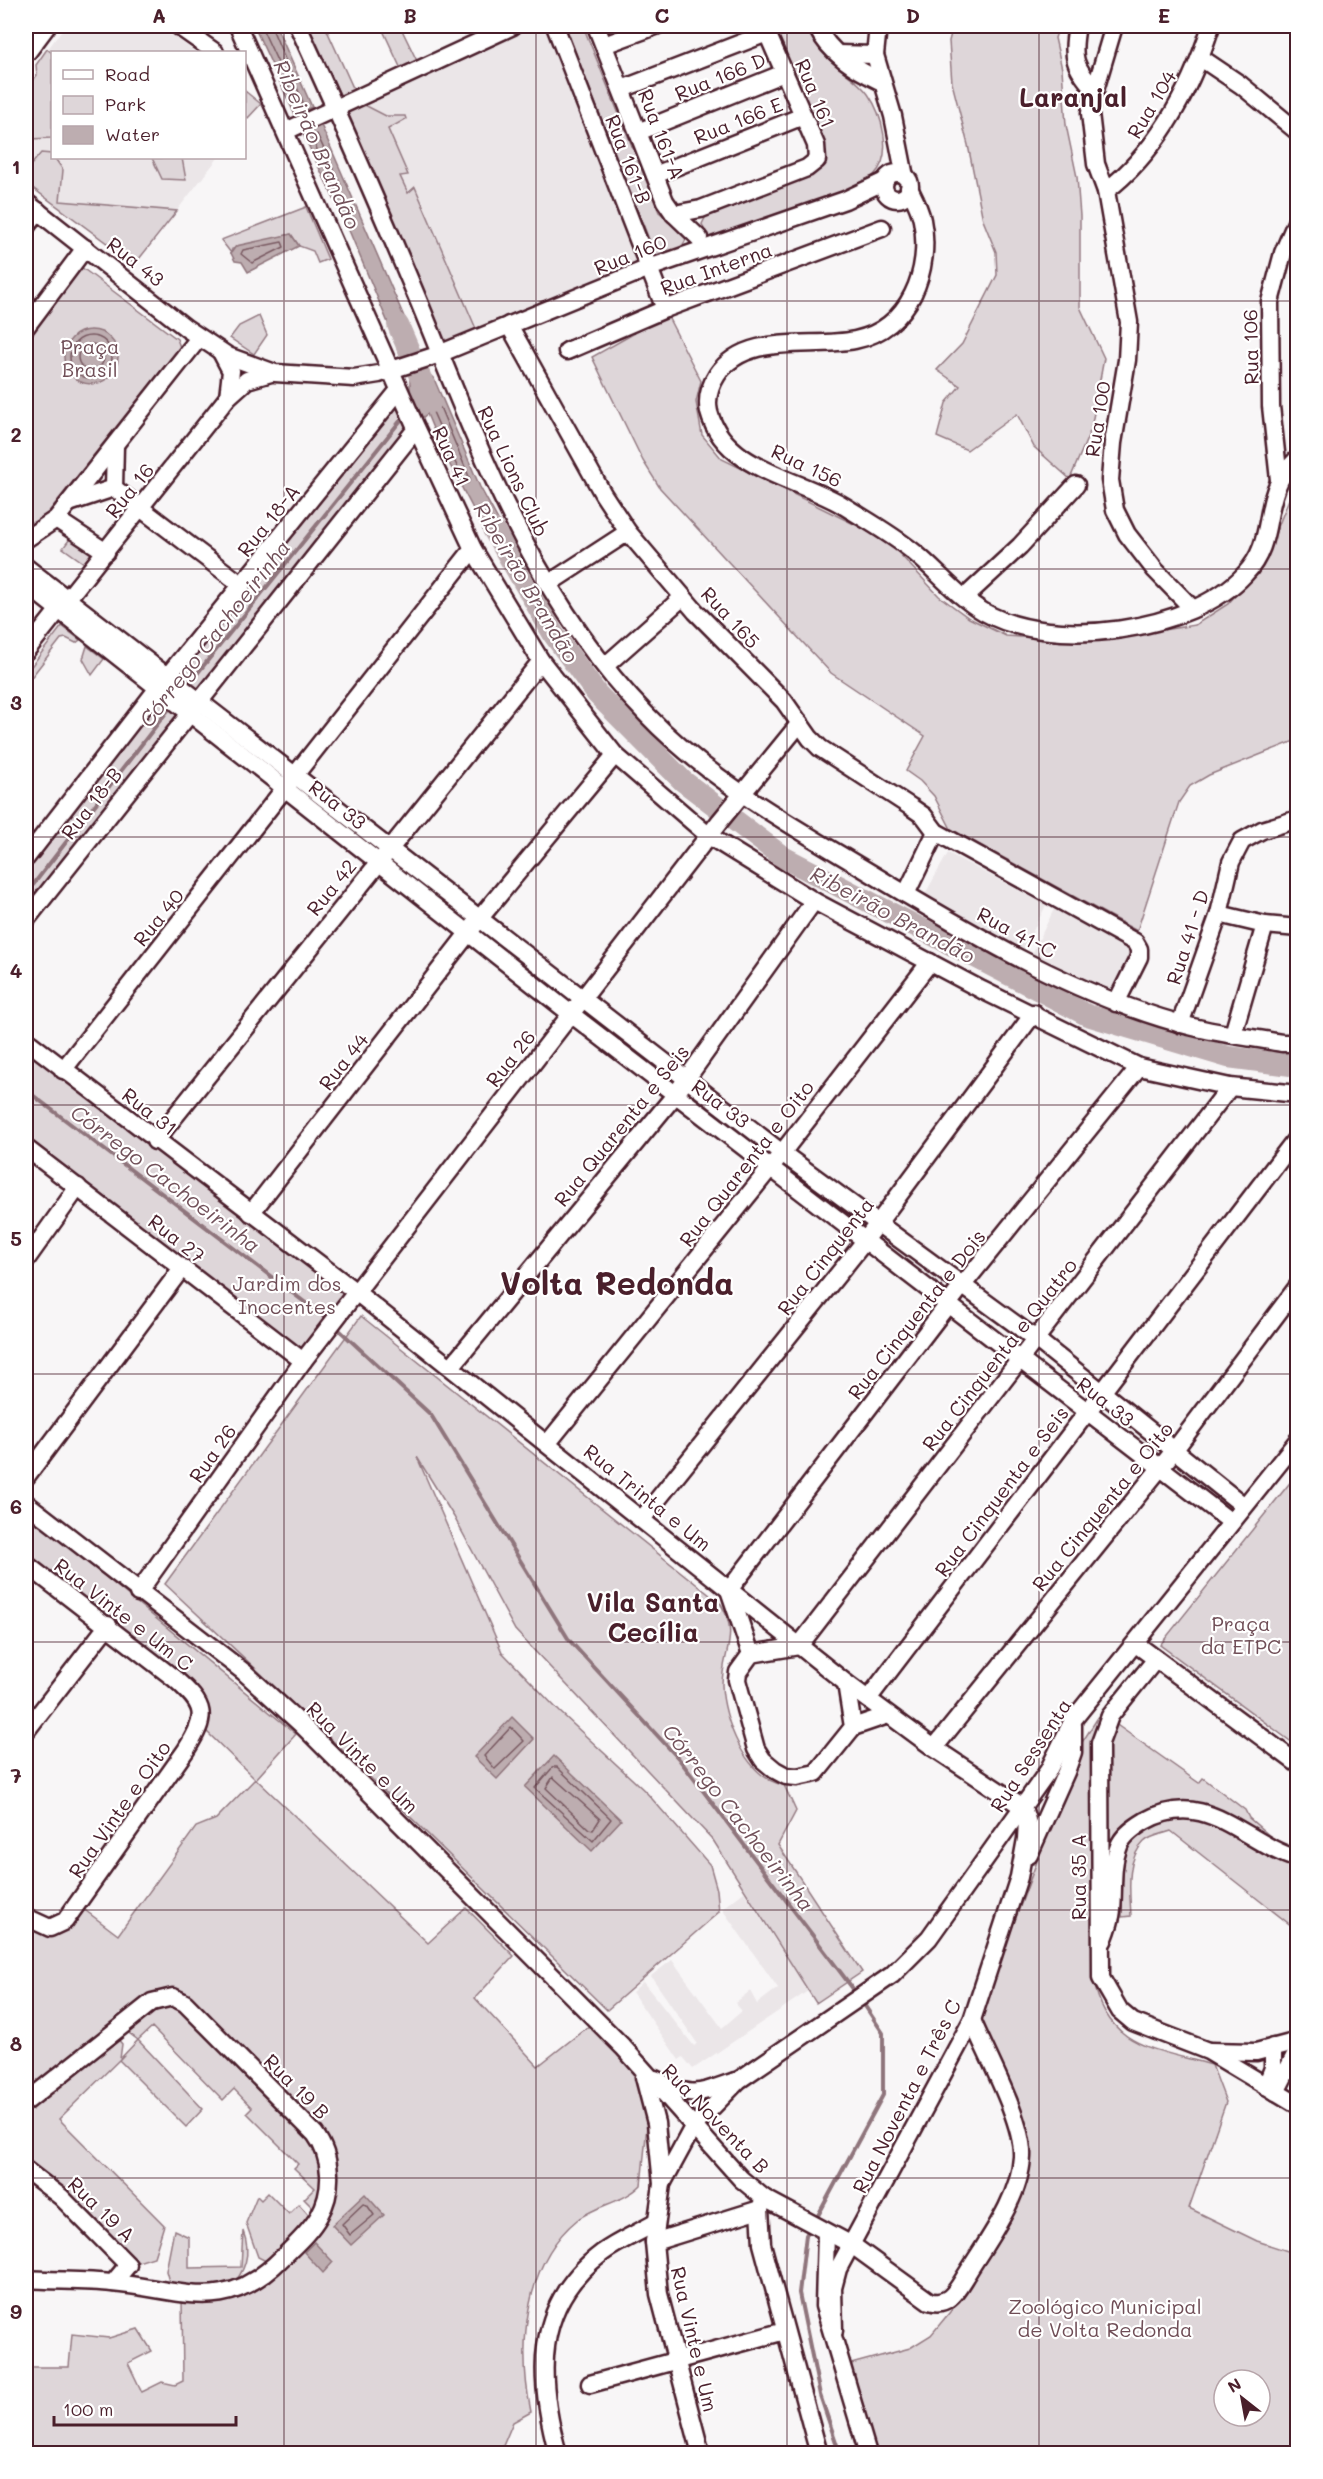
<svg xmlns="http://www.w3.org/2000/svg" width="1323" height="2479" font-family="Mali,sans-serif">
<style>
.built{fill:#ebe6e8}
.green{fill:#ded6d9;stroke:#947a82;stroke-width:1.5;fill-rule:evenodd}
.water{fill:#bdadb0;stroke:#8f747b;stroke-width:1.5}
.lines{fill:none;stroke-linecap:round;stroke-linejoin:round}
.shore{stroke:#785860;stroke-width:1.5}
.stream{stroke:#8f747b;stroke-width:4}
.river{stroke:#bdadb0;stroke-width:22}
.minor-casing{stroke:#4a1f2b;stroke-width:21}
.major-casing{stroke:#4a1f2b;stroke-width:26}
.minor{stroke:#fff;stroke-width:16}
.major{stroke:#fff;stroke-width:21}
.grid{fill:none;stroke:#4a1f2b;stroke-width:1.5;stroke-opacity:0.55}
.labels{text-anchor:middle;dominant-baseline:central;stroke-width:4.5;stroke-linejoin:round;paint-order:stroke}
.street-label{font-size:20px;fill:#4a1f2b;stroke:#fff}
.park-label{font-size:20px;fill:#6f4d56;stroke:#fff}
.water-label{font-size:21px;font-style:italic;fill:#72515a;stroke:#fff}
.district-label{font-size:26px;font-weight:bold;fill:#4a1f2b;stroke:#fff}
.town-label{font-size:32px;font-weight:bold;fill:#4a1f2b;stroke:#fff}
.neatline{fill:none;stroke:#4a1f2b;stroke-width:2}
.grid-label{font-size:20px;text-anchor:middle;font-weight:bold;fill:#4a1f2b}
</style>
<rect width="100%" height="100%" fill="#f8f6f7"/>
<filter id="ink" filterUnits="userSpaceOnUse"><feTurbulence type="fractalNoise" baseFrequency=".0167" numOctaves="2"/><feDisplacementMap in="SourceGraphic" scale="12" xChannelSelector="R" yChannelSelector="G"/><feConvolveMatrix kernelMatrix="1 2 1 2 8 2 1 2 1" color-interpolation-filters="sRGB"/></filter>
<g filter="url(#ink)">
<g class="built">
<path d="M65,26H160L195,52H52V158H218L135,264L26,183V90L37,75L36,65Z"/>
<path d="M513,26H555L649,268L440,354L335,108Z"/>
<path d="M948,853L1046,905L1023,951L925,894Z"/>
<path d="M1054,909L1135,952L1116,995L1031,956Z"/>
<path d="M744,1892L808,1991L693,2069L683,2057L679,2060L632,1992L643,1982L694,2046L697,2043L651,1976L672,1960L722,2028L742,2011L735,2003L750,1991L757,2004L778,1988L722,1909Z"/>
</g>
<g class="green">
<path d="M308,26H325L354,90L341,97Z"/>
<path d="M381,26H400L417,61L401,69Z"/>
<path d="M565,26H583L659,212L686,234C688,250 668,252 656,257Z"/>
<path d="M773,26H808C815,38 820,50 830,60C842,72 858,80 868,94C882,114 894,155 874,175C853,196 746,226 712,238L707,237L702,224L707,214L820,168L826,157L824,145Z"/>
<path d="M953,26H1059L1055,38L1062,69L1066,125L1077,177L1080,216V307L1104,358L1091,429L1070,479L1034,447L1017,414L967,450L937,437L946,403L960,386L937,370L962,344L997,275L996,252L983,220L968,145L952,83L949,41Z"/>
<path d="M47,49L52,53V138L30,139L26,143V90L37,75L36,65Z"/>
<path d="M245,91L261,104L248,118L245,115Z"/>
<path d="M353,99L386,116H405L406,119L388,129L408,175L400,176L408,193L415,187L480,338L440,354L335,108Z"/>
<path d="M41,153L52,154L63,170L60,201L177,211L135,264L26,183V171Z"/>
<path d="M152,158H182L186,180L162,179Z"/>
<path d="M306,207L328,259L318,263L313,251L299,246L291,234L232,249L231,253L221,240Z"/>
<path d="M81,267L177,339L181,350L176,361L171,358L47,514L51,518L33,523L27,519L26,507V338Z"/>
<path d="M667,315L701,381L696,402L702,435L722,459L864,529L895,549L939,596L969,618L1006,636L1051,639L1137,634L1195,625L1228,604L1264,562L1297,479V740L1209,775L1190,786L1179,802L1137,931L951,829L934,796L920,781L906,771L925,736L831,673L660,488L643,461L592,357Z"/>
<path d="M259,316L267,335L254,354L230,338L239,326Z"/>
<path d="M399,390L416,429L198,700L168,676Z"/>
<path d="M72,536L94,551L84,563L63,548Z"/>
<path d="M62,626L80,640L76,643L66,638L61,639L26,684V673Z"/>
<path d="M87,646L104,659L92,675L83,659Z"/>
<path d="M158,688L189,712L26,920V858Z"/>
<path d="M26,1040L356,1292L303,1361L26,1148Z"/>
<path d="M361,1316L721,1604C740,1636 722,1653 722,1685C723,1719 746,1779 784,1785L796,1811L778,1845L862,1972L816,2003L713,1840L515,1630L454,1517L417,1457L502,1652L560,1712L646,1792L710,1865L717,1890L719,1912L607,2010L334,1742L165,1584Z"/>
<path d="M1297,1474V1746L1160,1645Z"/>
<path d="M26,1511L296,1734L256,1779L428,1943L466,1908L514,1956L475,1998L538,2066L594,2022L638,2074L648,2116L641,2185C625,2202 596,2205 577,2220C523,2264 518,2349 531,2412L513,2422L500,2453H26V2367H69L72,2334L109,2338L138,2329L152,2351L128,2363L142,2392L162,2382L175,2385L183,2381L182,2295H225L318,2222L335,2171L333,2149L321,2128L194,2003L167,1990L154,1994L26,2093V1925C61,1938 59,1938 82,1908L118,1935L196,1827L216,1819L255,1779L203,1728L207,1713L26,1557Z"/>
<path d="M1136,1668L1140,1671L1109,1710L1093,1978C1107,2048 1153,2048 1212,2065L1226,2102L1189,2208L1257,2241L1297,2254V2453H877L851,2364L910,2348L931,2335L954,2307L1019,2197L1029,2163L1027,2134L981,2021L983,2005L1081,1744L1097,1719ZM1224,2380H1260V2416H1224Z"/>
<path d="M1114,1723L1199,1783L1203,1778L1245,1810L1249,1818L1272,1838L1270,1841L1197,1804L1189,1803L1133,1822L1103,1895L1105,1749Z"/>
<path d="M1199,1818L1297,1865V1930L1171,1831C1163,1834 1149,1836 1144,1842C1125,1860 1130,1893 1131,1916L1122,1917C1123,1846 1118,1823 1199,1818Z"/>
<path d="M170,1999L325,2152L318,2213L304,2199L315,2188L294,2168L298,2164L247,2113L252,2108L234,2089L223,2100L152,2027L138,2040L203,2109L186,2127L119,2060L59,2119L164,2225L154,2257L135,2263L26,2167V2104L113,2033L122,2044L120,2059L138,2040L121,2027Z"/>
<path d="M268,2193L289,2214L299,2204L314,2221L268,2262L258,2257L246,2223L257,2196L261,2200Z"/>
<path d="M174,2230L189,2237V2268L241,2267L243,2231C252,2254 245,2272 229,2289L170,2285L166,2271Z"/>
</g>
<g class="water">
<path d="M254,26H276L312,107L295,115Z"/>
<path d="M321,125L418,349L402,356L348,228L303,134Z"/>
<path d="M291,234L299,246L248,272L242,262L235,261L231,253L236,246Z"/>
<circle cx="91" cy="357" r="27"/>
<path d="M426,371L434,379L480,487L515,551L500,560L441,448L427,414L422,418L410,391V379Z"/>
<path d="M512,1717L534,1739L497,1779L474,1757Z"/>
<path d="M554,1756L621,1820L592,1851L525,1787Z"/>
<path d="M365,2194L384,2215L351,2245L332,2225Z"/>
<path d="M314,2242L333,2262L323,2273L304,2252Z"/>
</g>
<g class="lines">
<g class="shore">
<path d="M261,26L297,104L301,106L303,102L271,26"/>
<path d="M317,134L342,188L340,192L337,190L312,139Z"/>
<path d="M282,242L284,247L252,263L241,254L243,250Z"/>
<circle cx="91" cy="357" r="21"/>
<circle cx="91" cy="357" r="13"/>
<path d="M425,379L430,383L470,479L468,483L464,482L433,412L423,407L416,390L417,383Z"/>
<path d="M511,1727L524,1741L495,1769L484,1756Z"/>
<path d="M553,1767H557L611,1819L593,1841L535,1788Z"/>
<path d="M553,1777L600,1819L593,1830L589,1829L546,1788Z"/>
<path d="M363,2204L367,2205L374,2215L350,2235L342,2224Z"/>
</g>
<g class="stream">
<path d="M188,685L405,415"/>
<path d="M26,894L172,705"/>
<path d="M26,1090L328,1320"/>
<path d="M336,1327L431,1415L569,1640L679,1759L857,1994"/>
<path d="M815,2221L883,2095V2033L861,2000"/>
<path d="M811,2227L806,2235L799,2293L820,2395L840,2454"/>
</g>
<g class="river">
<path d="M398,325L431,402"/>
<path d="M493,529L554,635L597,694L683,781L783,857L1087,1015L1228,1057L1298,1066"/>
</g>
<defs>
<g id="minor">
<path d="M178,26L215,52"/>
<path d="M238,26L415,425L473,549L541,661L615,755L709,836L814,901L982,990L1139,1067L1230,1087L1298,1094"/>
<path d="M298,26C340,117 380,209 419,302C479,448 534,599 647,715C715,786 804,832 887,883C979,938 1074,994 1178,1023C1212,1033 1248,1037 1282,1043H1298"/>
<path d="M555,26L665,309"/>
<path d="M596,26L665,201L674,214L699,238"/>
<path d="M816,26C830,54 855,69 882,82"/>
<path d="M878,26L875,55L893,116L905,177"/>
<path d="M1077,26C1071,57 1074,67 1095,90L1090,113L1096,164L1106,191L1129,322L1127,360L1113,443L1110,480L1115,510L1127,534L1155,570L1192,608"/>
<path d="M604,45L656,26"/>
<path d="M838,54L875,55"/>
<path d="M1201,58L1241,85L1298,132"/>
<path d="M622,89L767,33"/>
<path d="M1095,90L1114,26"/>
<path d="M286,131L513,26"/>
<path d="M638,132L784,73"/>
<circle cx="897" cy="186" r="13"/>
<path d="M655,175L803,116"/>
<path d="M909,188C914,198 920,209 922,220C932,269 910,329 855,340C812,349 746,331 717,375C710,386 706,399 709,412C724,470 801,479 844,506C868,521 893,535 915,553C938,572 958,597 984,612C1052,651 1192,632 1245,574C1273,545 1264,510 1280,480C1284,472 1292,465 1298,458"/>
<path d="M1106,191C1159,150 1191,88 1211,26"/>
<path d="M26,202L186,328L228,356L275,373L354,378L379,374L434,356L649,268L845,200L885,181"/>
<path d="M674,214L701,209L807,168L817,160L816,145L764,26"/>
<path d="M26,227L38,211"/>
<path d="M509,325L603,494L628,532L696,612L784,701L810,738L820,748L911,807L924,816L936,832L1135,942L1139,949V957L1116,1003"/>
<path d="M26,327L85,248"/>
<path d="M567,351L665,309L882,228"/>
<path d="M221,352L231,371L228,397"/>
<path d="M1279,480L1271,406L1270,302L1283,253L1298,218"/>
<path d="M114,488L242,585"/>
<path d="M114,488L115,445"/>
<path d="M69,503L114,488"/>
<path d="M56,519L106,552"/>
<path d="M26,539L56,519L199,338"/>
<path d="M26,567L782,1153L1037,1340L1244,1506"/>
<path d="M26,584L571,1014L1231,1522"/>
<path d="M548,584L628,532"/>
<path d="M965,597L1020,546L1076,485"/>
<path d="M26,651L228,397L247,380L271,373"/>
<path d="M605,666L683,597"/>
<path d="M26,858L158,688L399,390"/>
<path d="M906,894L936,832"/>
<path d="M1219,914L1265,925L1298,928"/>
<path d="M26,920L416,429"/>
<path d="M1180,1024L1219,914L1231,862L1242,841L1262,830L1298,819"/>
<path d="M1233,1034L1265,925"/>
<path d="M26,1040L356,1292L846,1683L934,1748L1023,1807"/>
<path d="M63,1070L473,549"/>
<path d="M155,1141L541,661"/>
<path d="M26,1148L303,1361"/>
<path d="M251,1213L480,918L615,755"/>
<path d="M26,1260L78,1187"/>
<path d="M451,1367L675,1095L814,901"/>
<path d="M547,1444L771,1167L930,962"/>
<path d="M26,1477L182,1268"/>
<path d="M26,1503L244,1672L302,1725L623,2047L741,2179L764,2198L852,2245L929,2301C950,2308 958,2287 968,2272C989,2238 1020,2197 1022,2157C1024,2122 986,2054 972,2020"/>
<path d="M642,1519L864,1242L1034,1013"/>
<path d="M26,1564L175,1679C206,1706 208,1715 186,1750L65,1921L50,1928L26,1917"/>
<path d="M138,1593L303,1361L720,821L800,723"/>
<path d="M1136,1644L1298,1764"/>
<path d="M751,1654L729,1590L962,1286L1139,1067"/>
<path d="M1156,1659L1110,1716L1100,1743L1101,1978L1120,2011L1133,2022L1208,2051L1298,2105"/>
<path d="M846,1683L853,1727L816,1773L797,1777L786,1776L775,1770L763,1760L756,1749L737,1680L738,1672L751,1654L799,1646L1230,1087"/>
<path d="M868,1699L1298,1136"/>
<path d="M853,1727L888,1715"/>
<path d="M26,1731L108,1625"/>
<path d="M934,1748L1173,1452L1298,1286"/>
<path d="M1029,1855L1066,1772L1073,1752V1725"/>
<path d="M1103,1941C1107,1931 1111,1921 1112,1910C1114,1889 1111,1866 1119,1846C1123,1835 1135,1827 1145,1821C1207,1787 1243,1843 1298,1859"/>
<path d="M1209,2051L1256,2052L1298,2041"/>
<path d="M644,2077L656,2123L662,2184"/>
<path d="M655,2079C691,2099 698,2094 735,2081"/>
<path d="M1266,2086L1273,2068V2047"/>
<path d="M1276,2092L1298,2049"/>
<path d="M26,2102L152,2002L173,1997L185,2003L315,2134C332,2157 334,2190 319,2216C310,2232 295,2245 283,2257C224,2317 184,2289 112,2283C84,2280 54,2281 26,2279"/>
<path d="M26,2170L61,2197L128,2265L113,2283"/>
<path d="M764,2198L760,2209L762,2244L819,2454"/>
<path d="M826,2232L824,2306L868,2454"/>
<path d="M654,2242L760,2209"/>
<path d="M834,2331L833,2288L838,2269L972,2020L1019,1877L1026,1839L1027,1820L1023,1807"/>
<path d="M590,2384L785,2331"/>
<path d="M558,2454C537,2378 533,2305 602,2253C618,2241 638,2233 655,2223"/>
<path d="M701,2454L659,2294L654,2242L662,2184L693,2127L739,2080L892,1975L929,1938L1048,1771L1073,1720L1298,1440"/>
</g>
<path id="major" d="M26,50L44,26"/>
</defs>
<use href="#minor" class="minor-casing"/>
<use href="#major" class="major-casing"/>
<use href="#minor" class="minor"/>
<use href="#major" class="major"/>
</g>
</g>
<path class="grid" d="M284,26V2454M536,26V2454M787,26V2454M1039,26V2454M26,301H1298M26,569H1298M26,837H1298M26,1105H1298M26,1374H1298M26,1642H1298M26,1910H1298M26,2178H1298"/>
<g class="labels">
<g class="street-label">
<text transform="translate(720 76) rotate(-22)">Rua 166 D</text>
<text transform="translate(816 93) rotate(67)">Rua 161</text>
<text transform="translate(1151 104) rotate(-59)">Rua 104</text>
<text transform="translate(738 120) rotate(-22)">Rua 166 E</text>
<text transform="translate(662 134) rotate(69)">Rua 161-A</text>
<text transform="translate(629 159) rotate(69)">Rua 161-B</text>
<text transform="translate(630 254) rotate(-22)">Rua 160</text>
<text transform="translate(136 261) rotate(38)">Rua 43</text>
<text transform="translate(716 268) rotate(-20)">Rua Interna</text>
<text transform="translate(1250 347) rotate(-91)">Rua 106</text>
<text transform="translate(1097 419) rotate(-81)">Rua 100</text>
<text transform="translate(452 456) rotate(66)">Rua 41</text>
<text transform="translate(807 465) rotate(25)">Rua 156</text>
<text transform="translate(514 471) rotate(65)">Rua Lions Club</text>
<text transform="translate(129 490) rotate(-51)">Rua 16</text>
<text transform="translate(268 520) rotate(-51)">Rua 18-A</text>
<text transform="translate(731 617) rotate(47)">Rua 165</text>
<text transform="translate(91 803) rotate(-52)">Rua 18-B</text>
<text transform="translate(338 804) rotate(38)">Rua 33</text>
<text transform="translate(331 887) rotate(-51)">Rua 42</text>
<text transform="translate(158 917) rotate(-51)">Rua 40</text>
<text transform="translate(1017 932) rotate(28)">Rua 41-C</text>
<text transform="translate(1187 937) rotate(-72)">Rua 41 - D</text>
<text transform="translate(510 1058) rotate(-52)">Rua 26</text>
<text transform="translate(343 1061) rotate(-52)">Rua 44</text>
<text transform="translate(721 1103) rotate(37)">Rua 33</text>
<text transform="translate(150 1111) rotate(38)">Rua 31</text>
<text transform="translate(621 1125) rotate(-51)">Rua Quarenta e Seis</text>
<text transform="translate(746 1163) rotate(-52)">Rua Quarenta e Oito</text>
<text transform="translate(177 1238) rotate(38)">Rua 27</text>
<text transform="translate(825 1256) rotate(-52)">Rua Cinquenta</text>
<text transform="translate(916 1314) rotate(-52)">Rua Cinquenta e Dois</text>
<text transform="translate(999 1354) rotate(-52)">Rua Cinquenta e Quatro</text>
<text transform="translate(1106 1401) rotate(38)">Rua 33</text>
<text transform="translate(212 1453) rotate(-55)">Rua 26</text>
<text transform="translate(1001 1491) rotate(-53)">Rua Cinquenta e Seis</text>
<text transform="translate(648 1497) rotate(39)">Rua Trinta e Um</text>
<text transform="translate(1102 1506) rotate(-51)">Rua Cinquenta e Oito</text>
<text transform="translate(124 1614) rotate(38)">Rua Vinte e Um C</text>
<text transform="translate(1030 1755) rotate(-57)">Rua Sessenta</text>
<text transform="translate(363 1757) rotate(45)">Rua Vinte e Um</text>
<text transform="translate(119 1809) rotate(-55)">Rua Vinte e Oito</text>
<text transform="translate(1078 1877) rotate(-90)">Rua 35 A</text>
<text transform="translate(297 2086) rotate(45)">Rua 19 B</text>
<text transform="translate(906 2096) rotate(-63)">Rua Noventa e Três C</text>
<text transform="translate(716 2118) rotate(46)">Rua Noventa B</text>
<text transform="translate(102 2209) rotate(44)">Rua 19 A</text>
<text transform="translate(695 2339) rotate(77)">Rua Vinte e Um</text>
</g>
<g class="park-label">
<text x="90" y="346">Praça<tspan x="90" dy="23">Brasil</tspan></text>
<text x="287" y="1283">Jardim dos<tspan x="287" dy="23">Inocentes</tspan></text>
<text x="1241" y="1623">Praça<tspan x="1241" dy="23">da ETPC</tspan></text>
<text x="1105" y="2306">Zoológico Municipal<tspan x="1105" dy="23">de Volta Redonda</tspan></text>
</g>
<g class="water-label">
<text transform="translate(318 144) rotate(66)">Ribeirão Brandão</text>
<text transform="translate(527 582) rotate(59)">Ribeirão Brandão</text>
<text transform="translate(214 633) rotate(-52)">Córrego Cachoeirinha</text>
<text transform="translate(893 914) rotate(28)">Ribeirão Brandão</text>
<text transform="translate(166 1178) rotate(37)">Córrego Cachoeirinha</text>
<text transform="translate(739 1817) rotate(52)">Córrego Cachoeirinha</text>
</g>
<g class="district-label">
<text x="1073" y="97">Laranjal</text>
<text x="653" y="1602">Vila Santa<tspan x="653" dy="30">Cecília</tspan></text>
</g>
<g class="town-label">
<text x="617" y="1282">Volta Redonda</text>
</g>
</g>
<rect width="1323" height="2479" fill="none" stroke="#fff" stroke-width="66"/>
<rect x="51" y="51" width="195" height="108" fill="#ffffff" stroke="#b7a5aa" stroke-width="1.5"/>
<rect x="63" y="70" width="30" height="9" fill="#ffffff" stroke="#b7a5aa" stroke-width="1.5"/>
<text x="105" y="81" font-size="18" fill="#4a1f2b">Road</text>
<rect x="63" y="96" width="30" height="18" fill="#ded6d9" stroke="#b7a5aa" stroke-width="1.5"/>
<text x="105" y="111" font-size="18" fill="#4a1f2b">Park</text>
<rect x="63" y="126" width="30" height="18" fill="#bdadb0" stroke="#b7a5aa" stroke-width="1.5"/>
<text x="105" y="141" font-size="18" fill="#4a1f2b">Water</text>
<g transform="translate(1242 2398) rotate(329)"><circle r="28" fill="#ffffff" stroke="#b7a5aa" stroke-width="1.5"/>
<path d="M0-4.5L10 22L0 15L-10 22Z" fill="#4a1f2b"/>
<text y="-9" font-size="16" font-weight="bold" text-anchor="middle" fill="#4a1f2b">N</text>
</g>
<path d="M54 2416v9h182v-9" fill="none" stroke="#4a1f2b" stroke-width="3"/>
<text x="63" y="2416" font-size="18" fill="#4a1f2b" stroke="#ffffff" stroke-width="4.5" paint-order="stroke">100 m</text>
<rect x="33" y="33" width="1257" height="2413" class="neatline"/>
<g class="grid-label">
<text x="159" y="23">A</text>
<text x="410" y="23">B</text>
<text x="662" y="23">C</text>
<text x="913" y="23">D</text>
<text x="1164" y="23">E</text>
<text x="16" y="174">1</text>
<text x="16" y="442">2</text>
<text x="16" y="710">3</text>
<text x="16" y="978">4</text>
<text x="16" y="1246">5</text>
<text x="16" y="1514">6</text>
<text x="16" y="1783">7</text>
<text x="16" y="2051">8</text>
<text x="16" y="2319">9</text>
</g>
</svg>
